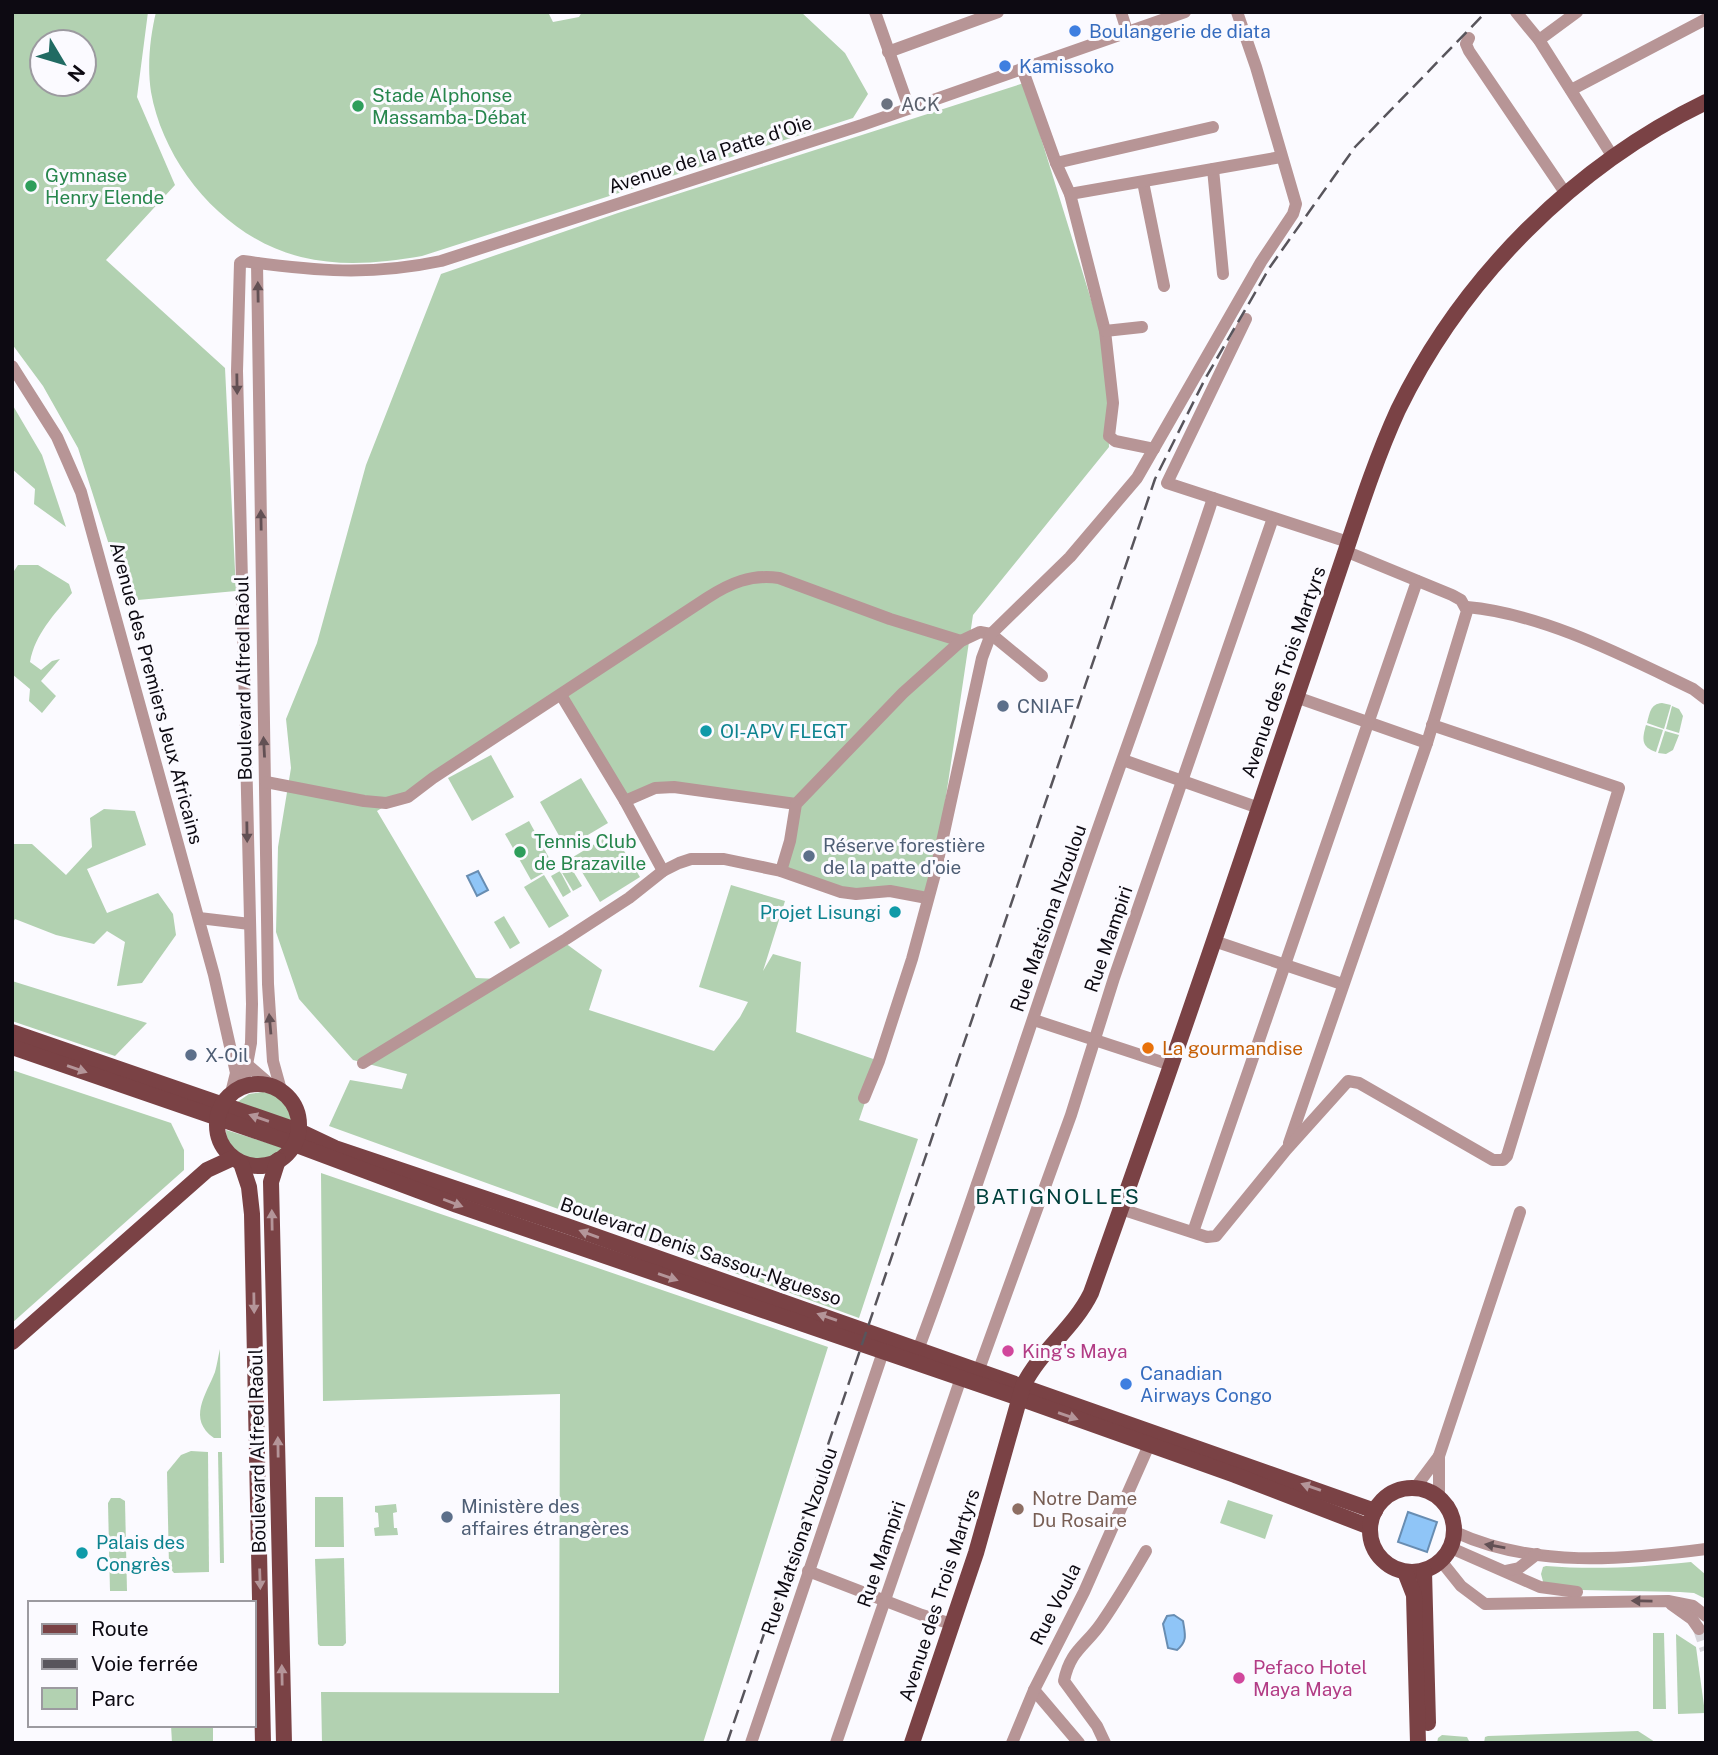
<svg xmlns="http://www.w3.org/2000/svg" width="1718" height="1755" font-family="'Public Sans',sans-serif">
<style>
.green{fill:#b2d1b1;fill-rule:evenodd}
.water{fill:#8fc5f7;stroke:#688db2;stroke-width:2}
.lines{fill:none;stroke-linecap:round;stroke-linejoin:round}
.minor-tunnel{stroke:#d7d6db;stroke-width:12;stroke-dasharray:12 6;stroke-linecap:butt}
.minor{stroke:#b79596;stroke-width:12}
.major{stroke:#7a4245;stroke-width:16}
.rail{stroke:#58555c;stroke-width:2.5;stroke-dasharray:14 7;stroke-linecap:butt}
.oneway{fill:#625054}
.oneway2{fill:#b49599}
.shop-dot{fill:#3f7fe0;stroke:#fbfaff;stroke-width:2.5}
.worship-dot{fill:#6b7280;stroke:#fbfaff;stroke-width:2.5}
.leisure-dot{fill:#2e9e5b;stroke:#fbfaff;stroke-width:2.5}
.service-dot{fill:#5c6f8a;stroke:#fbfaff;stroke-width:2.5}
.culture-dot{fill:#0f9aa8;stroke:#fbfaff;stroke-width:2.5}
.food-dot{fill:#e8710a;stroke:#fbfaff;stroke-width:2.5}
.hotel-dot{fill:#d1479c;stroke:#fbfaff;stroke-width:2.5}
.education-dot{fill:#8d6e63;stroke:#fbfaff;stroke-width:2.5}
.labels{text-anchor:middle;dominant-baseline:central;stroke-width:6;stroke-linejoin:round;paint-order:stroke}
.shop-label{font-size:19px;fill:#366cbe;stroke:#fbfaff;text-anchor:start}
.leisure-label{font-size:19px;fill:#27864d;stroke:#fbfaff;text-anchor:start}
.worship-label{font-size:19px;fill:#5b616d;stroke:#fbfaff;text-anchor:start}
.street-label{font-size:19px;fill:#0d0a12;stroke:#fbfaff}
.service-label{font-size:19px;fill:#4e5e75;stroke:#fbfaff;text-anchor:start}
.culture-label{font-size:19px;fill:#0d838f;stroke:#fbfaff;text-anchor:start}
.food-label{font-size:19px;fill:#c56008;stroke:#fbfaff;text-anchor:start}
.hotel-label{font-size:19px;fill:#b23c85;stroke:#fbfaff;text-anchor:start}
.education-label{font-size:19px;fill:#785e54;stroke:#fbfaff;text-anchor:start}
.neighbourhood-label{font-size:21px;letter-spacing:2px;fill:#00413c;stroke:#fbfaff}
</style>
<rect width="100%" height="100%" fill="#fbfaff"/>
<g class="green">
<path d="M12,12H148L137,97L175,185L106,260L225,368L236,591L127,601L78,448L43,386L12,344ZM42,42H84V84H42Z"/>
<path d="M156,12H548L553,22L579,17L582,12H801L845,53L868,94L853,118L422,256C381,263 342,267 301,257C226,239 164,166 151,92C147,66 150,37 156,12Z"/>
<path d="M1024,83L1106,348L1109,447L973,615L934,877L927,898L857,894L781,871L796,804L674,787L625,801L561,696L377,811L476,978L498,979L561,940L602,970L589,1010L714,1051L740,1017L748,1002L699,987L731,885L785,901L763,971L773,954L801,962L796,1032L879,1061L859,1120L918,1139L859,1318L329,1126L350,1080L402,1089L407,1074L353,1060L299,999L276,932L278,847L291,768L286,719L317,643L366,465L441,274L618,213Z"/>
<path d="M12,404L42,455L66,527L34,504L35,489L12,469Z"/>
<path d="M18,565H38L69,584L72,593C54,615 35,634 30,662L41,670L52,661L60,659L41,681L56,696L42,713L29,701L30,689L12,674V574Z"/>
<path d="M1662,703L1671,705L1664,729L1647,723C1650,713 1650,704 1662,703Z"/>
<path d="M1672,706L1679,709L1683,716L1679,733L1666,729Z"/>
<path d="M1646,725L1663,730L1656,752C1641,747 1642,739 1646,725Z"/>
<path d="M1665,731L1679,735L1673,750L1666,754L1658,753Z"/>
<path d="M491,755L514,797L472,821L448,778Z"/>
<path d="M581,778L608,823L566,848L540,802Z"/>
<path d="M104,809L135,811L146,845L87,869L107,913L158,893L173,914L176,935L142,983L117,986L125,942L107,931L94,944L56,935L15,919L12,924V844H32L66,875L92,847L90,818Z"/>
<path d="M529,821L554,867L531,880L505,834Z"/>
<path d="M613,833L640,877L600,902L573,857Z"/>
<path d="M570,866L582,886L573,891L561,871Z"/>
<path d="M560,871L571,892L563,897L551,876Z"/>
<path d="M544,875L569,916L549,928L524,887Z"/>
<path d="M504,916L520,943L510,949L494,922Z"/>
<path d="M12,981L147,1023L115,1056L12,1021Z"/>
<path d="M12,1070L171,1123L184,1150V1170L12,1323Z"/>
<path d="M263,1092C280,1095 292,1106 293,1123L236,1103L249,1094Z"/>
<path d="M226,1130L284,1148C267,1171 226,1160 226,1130Z"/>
<path d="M321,1173L828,1347L703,1743H322L321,1692L559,1693L560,1394L323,1401Z"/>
<path d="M220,1349L221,1438H214C187,1419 206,1395 215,1372C217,1365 218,1357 220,1349Z"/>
<path d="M191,1451L208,1452L209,1572L174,1573L169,1567L167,1472L181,1455Z"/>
<path d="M218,1452H222L224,1563H220Z"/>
<path d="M315,1497H343L344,1547H315Z"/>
<path d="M111,1498H120L125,1501L127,1591H110L108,1503Z"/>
<path d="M1228,1500L1273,1515L1265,1539L1220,1523Z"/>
<path d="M396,1504L397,1512L393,1513L394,1528H397L398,1535L375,1536L374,1528L379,1527L378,1513L375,1512V1506Z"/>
<path d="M344,1558L346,1643L343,1646H320L318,1644L315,1559Z"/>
<path d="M1691,1562L1706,1575V1599L1694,1593L1680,1592L1582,1590L1544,1585L1541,1574L1543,1567L1546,1566C1596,1570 1642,1567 1691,1562Z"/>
<path d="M1653,1633H1664L1666,1709H1653Z"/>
<path d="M1676,1634L1696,1647L1705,1713L1678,1714Z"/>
<path d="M171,1725H213V1743H172Z"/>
<path d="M1638,1731L1655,1742L1484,1743L1485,1737L1488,1736Z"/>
<path d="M1442,1735L1467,1737L1470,1743H1437L1438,1738Z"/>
</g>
<g class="water">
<path d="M478,871L488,890L477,896L467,876Z"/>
<path d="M1408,1512L1437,1522L1427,1552L1398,1542Z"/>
<path d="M1174,1615L1183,1621C1185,1634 1188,1641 1177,1650L1168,1648L1163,1624L1167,1616Z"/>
</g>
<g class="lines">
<path class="minor-tunnel" d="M1699,1629L1706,1650"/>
<g class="minor">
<path d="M875,12L909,108"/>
<path d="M1121,12L1127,31"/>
<path d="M1516,12L1539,40L1613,157"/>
<path d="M1469,38L1466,44L1469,51L1566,194"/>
<path d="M1539,40L1577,12"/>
<path d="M888,52L998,12"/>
<path d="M1022,68L1056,163L1070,194L1105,331L1113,403L1109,436L1115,441L1154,449"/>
<path d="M1571,90L1706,19"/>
<path d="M1056,163L1213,127"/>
<path d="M1213,169L1223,274"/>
<path d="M1143,182L1164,286"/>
<path d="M1070,194L1281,157"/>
<path d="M257,263L268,984L273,1061L281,1090"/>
<path d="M1246,319L1167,483L1348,542"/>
<path d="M1105,331L1142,327"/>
<path d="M12,366L57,437L81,492L214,975L236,1073L231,1093"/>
<path d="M1467,607C1544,614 1624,656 1693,689L1706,699"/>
<path d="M561,695L625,801"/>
<path d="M1296,697L1427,743"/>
<path d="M1123,760L1259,808"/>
<path d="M266,782L364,801L386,803L408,797L433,778L707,598C730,583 751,574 779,578L890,619L961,641"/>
<path d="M663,871L625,801L655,788L674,787L796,804"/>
<path d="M781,871L790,841L796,804L903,693L961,641L980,632L991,634L1042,676"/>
<path d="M199,918L250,924"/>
<path d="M1214,941L1342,984"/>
<path d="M1034,1020L1171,1065"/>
<path d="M243,1061L272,1086"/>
<path d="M363,1063L566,939L629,898L663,871L679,863L691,859H724L781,871L841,892L856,894L890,891L927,898"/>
<path d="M243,1086L251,1043L252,1004L237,371L240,263L243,261C315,271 370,276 441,261L862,125L1185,12"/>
<path d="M864,1098L879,1061L912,959L935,874L982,658L991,634L1070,557L1137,478L1261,262L1293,214L1296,204L1256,67L1237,12"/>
<path d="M1289,1143L1427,743L1467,611L1461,600L1452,595L1345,551"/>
<path d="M1121,1209L1207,1237L1216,1236L1286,1150L1348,1081L1359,1083L1493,1160H1503L1507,1156L1619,788L1432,725"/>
<path d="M1193,1232L1417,581"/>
<path d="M918,1350C975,1197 1024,1043 1077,889C1122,758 1170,629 1213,498"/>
<path d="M978,1372L1071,1115L1114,978L1273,518"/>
<path d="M1415,1488L1439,1456"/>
<path d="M1439,1498V1456L1520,1212"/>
<path d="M1455,1532C1533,1568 1623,1560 1706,1549"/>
<path d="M1451,1548L1540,1587L1577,1592"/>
<path d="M1441,1561L1461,1586L1485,1604L1668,1601L1693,1606L1706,1616"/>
<path d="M808,1571L922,1615L952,1624"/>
<path d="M1505,1571L1519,1568L1537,1554"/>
<path d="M1671,1604L1692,1619L1699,1629"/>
<path d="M1034,1690L1079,1743"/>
<path d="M751,1743L883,1352"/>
<path d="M836,1743L961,1378"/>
<path d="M1012,1743L1034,1690L1084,1592L1149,1445"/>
<path d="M1105,1743L1097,1726L1064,1681C1070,1650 1086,1646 1102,1622C1118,1599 1132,1575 1146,1551"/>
</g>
<g class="major">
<path d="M12,1032L299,1131L335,1148L567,1226L1375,1511"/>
<path d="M12,1047L294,1144L457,1205L1019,1398L1235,1475L1370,1527"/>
<circle cx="258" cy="1125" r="41"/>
<path d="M278,1160L271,1182L284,1743"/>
<path d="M241,1163L249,1187L252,1214L263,1743"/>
<path d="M12,1342L207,1170L233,1158"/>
<circle cx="1412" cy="1530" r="42"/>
<path d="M1424,1571L1428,1723"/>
<path d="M1405,1572L1414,1595L1418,1743"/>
<path d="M912,1743L976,1553L1023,1386C1040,1351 1074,1328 1091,1293C1149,1130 1206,966 1261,802C1289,719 1317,636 1345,553C1361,505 1377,456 1398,410C1462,278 1574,166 1706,102"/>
</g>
<path class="rail" d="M727,1743L1155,479L1205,379L1270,267L1355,147L1486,12"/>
</g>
<defs><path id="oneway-solid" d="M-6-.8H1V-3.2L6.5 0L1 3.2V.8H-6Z" transform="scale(1.75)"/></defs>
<g class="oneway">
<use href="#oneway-solid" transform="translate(258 292) rotate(-91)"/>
<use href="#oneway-solid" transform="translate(237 384) rotate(89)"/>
<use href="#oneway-solid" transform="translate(261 520) rotate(-91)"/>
<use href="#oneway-solid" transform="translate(264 747) rotate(-93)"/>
<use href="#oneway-solid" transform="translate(247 832) rotate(89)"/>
<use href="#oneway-solid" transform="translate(270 1024) rotate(-95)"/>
<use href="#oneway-solid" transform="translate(1495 1546) rotate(-170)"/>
<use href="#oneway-solid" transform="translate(1642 1601) rotate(-179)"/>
</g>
<g class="oneway2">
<use href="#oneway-solid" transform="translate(77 1069) rotate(19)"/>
<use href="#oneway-solid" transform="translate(259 1118) rotate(-161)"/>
<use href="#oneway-solid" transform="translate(453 1203) rotate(21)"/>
<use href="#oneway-solid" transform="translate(272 1220) rotate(-91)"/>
<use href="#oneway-solid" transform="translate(589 1234) rotate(-160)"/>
<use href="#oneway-solid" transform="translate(668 1277) rotate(19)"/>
<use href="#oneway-solid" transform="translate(254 1303) rotate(89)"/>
<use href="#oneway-solid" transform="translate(827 1317) rotate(-161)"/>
<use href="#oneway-solid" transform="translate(1068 1416) rotate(19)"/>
<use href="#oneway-solid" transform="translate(278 1447) rotate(-91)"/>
<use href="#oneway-solid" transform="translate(1311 1487) rotate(-161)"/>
<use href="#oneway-solid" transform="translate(260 1579) rotate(88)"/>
<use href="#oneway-solid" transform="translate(282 1675) rotate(-91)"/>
</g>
<g class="shop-dot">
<circle cx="1075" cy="31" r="7"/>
<circle cx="1005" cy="66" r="7"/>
<circle cx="1126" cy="1384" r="7"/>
</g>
<circle class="worship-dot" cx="887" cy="104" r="7"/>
<g class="leisure-dot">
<circle cx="358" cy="106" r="7"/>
<circle cx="31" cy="186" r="7"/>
<circle cx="520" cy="852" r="7"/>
</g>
<g class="service-dot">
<circle cx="1003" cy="706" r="7"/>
<circle cx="809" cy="856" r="7"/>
<circle cx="191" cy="1055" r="7"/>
<circle cx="447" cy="1517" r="7"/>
</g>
<g class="culture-dot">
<circle cx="706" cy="731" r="7"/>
<circle cx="895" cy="912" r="7"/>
<circle cx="82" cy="1553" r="7"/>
</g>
<circle class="food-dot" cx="1148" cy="1048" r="7"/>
<g class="hotel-dot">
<circle cx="1008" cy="1351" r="7"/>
<circle cx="1239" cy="1678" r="7"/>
</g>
<circle class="education-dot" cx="1018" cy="1509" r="7"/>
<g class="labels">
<g class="shop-label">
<text x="1089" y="31">Boulangerie de diata</text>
<text x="1019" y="66">Kamissoko</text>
<text x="1140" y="1373">Canadian<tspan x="1140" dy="22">Airways Congo</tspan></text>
</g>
<g class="leisure-label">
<text x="372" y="95">Stade Alphonse<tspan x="372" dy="22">Massamba-Débat</tspan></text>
<text x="45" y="175">Gymnase<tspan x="45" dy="22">Henry Elende</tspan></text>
<text x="534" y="841">Tennis Club<tspan x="534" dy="22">de Brazaville</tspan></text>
</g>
<g class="worship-label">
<text x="901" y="104">ACK</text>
</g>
<g class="street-label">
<text transform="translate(710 154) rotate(-18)">Avenue de la Patte d'Oie</text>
<text transform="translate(1283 672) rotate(-71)">Avenue des Trois Martyrs</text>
<text transform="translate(243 678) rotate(-91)">Boulevard Alfred Raôul</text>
<text transform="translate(157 693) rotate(75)">Avenue des Premiers Jeux Africains</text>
<text transform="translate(1048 918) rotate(-71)">Rue Matsiona Nzoulou</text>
<text transform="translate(1108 939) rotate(-71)">Rue Mampiri</text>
<text transform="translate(701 1251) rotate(19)">Boulevard Denis Sassou-Nguesso</text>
<text transform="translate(257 1451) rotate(-91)">Boulevard Alfred Raôul</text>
<text transform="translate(799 1541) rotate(-71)">Rue Matsiona Nzoulou</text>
<text transform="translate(881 1554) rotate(-71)">Rue Mampiri</text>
<text transform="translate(939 1595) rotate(-72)">Avenue des Trois Martyrs</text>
<text transform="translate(1055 1604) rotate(-63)">Rue Voula</text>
</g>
<g class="service-label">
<text x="1017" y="706">CNIAF</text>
<text x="823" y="845">Réserve forestière<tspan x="823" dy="22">de la patte d'oie</tspan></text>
<text x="205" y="1055">X-Oil</text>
<text x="461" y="1506">Ministère des<tspan x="461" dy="22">affaires étrangères</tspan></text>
</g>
<g class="culture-label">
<text x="720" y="731">OI-APV FLEGT</text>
<text x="881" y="912" text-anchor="end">Projet Lisungi</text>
<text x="96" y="1542">Palais des<tspan x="96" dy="22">Congrès</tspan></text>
</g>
<g class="food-label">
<text x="1162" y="1048">La gourmandise</text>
</g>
<g class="hotel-label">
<text x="1022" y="1351">King's Maya</text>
<text x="1253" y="1667">Pefaco Hotel<tspan x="1253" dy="22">Maya Maya</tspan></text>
</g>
<g class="education-label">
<text x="1032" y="1498">Notre Dame<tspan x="1032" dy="22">Du Rosaire</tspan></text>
</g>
<g class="neighbourhood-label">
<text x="1058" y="1196">BATIGNOLLES</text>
</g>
</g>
<rect width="1718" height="1755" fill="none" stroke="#0d0a12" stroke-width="28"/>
<rect x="28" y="1601" width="228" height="126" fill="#fbfaff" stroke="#9c9aa0" stroke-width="2"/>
<rect x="42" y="1624" width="35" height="10" fill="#7a4245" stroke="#9c9aa0" stroke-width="2"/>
<text x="91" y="1636" font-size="21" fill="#0d0a12">Route</text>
<rect x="42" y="1659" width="35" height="10" fill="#58555c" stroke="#9c9aa0" stroke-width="2"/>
<text x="91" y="1671" font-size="21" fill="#0d0a12">Voie ferrée</text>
<rect x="42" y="1688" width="35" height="21" fill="#b2d1b1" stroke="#9c9aa0" stroke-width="2"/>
<text x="91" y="1706" font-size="21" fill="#0d0a12">Parc</text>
<g transform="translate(63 63) rotate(128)"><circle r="33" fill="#fbfaff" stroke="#9c9aa0" stroke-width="2"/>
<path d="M0-5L12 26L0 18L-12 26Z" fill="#216b63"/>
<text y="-10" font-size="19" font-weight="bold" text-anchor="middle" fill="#0d0a12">N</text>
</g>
</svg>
